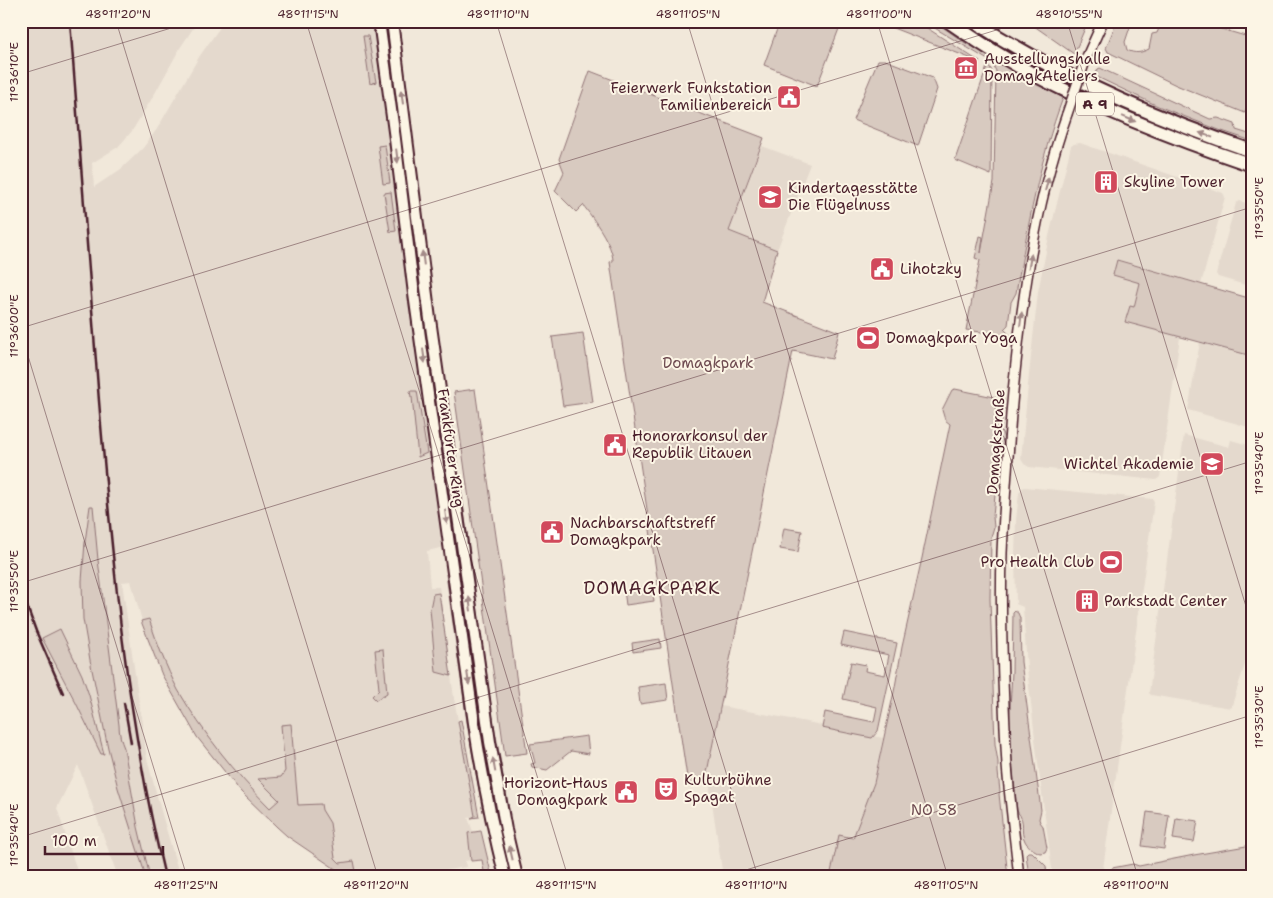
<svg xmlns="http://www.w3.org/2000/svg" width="1273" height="898" font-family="'Shantell Sans',sans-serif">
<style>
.built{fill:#e4d9cd;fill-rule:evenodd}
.green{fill:#d8cac0;stroke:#917476}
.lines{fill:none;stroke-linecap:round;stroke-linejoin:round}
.tertiary-casing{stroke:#4a1f2b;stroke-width:12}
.primary-casing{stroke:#4a1f2b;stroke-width:14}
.motorway-casing{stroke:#4a1f2b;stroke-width:16}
.tertiary{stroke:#fcf5e5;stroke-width:9}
.primary{stroke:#fcf5e5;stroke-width:10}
.motorway{stroke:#fcf5e5;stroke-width:12}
.tram{stroke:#4a1f2b;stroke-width:1}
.rail{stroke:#4a1f2b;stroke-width:2.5}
.tertiary-bridge-casing{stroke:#4a1f2b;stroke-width:12;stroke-linecap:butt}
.tertiary-bridge{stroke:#fcf5e5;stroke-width:9}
.oneway{fill:#a38a88}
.ticks{fill:none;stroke:#4a1f2b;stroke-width:1;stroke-opacity:0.45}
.labels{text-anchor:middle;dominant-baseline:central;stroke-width:4;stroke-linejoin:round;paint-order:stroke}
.shield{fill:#fcf5e5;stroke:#7f5f63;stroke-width:1}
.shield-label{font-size:14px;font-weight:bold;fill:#4a1f2b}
.poi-label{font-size:15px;fill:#4a1f2b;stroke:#fcf5e5;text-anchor:start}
.park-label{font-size:15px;fill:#6e4a50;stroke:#fcf5e5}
.street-label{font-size:15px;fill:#4a1f2b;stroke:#fcf5e5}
.quarter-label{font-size:18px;letter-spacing:1px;fill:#4a1f2b;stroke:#fcf5e5}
.neatline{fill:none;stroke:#4a1f2b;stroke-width:2}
.ticks-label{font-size:12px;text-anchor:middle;fill:#4a1f2b}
</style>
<rect width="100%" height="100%" fill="#f1e8da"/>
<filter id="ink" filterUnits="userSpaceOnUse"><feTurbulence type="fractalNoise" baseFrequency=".02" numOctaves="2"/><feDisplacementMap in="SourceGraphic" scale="10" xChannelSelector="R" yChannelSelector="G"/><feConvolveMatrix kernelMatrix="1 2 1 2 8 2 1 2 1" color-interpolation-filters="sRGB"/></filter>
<g filter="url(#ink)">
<g class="built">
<path d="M21,21H198L180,48L154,95L132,131L118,147L92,163L94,187L121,169L143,148L157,129L199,57L223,23L227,21H376L445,547L427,551L430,587H439L454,698L475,816L468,818L483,858L465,861L466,867L404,877H349L261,809L162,675L142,621L131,581L122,582L147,759L163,818L180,877H118L78,765L57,808L79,877H21ZM59,629L82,675L101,754L76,703L43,638Z"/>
<path d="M1080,143L1223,193L1225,197L1201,284L1118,260L1113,275L1140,282L1134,307L1130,306L1126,322L1180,337L1160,477L1156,480L1029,467L1024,464L1021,459L1029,375L1038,292L1049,236L1071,146L1074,144Z"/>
<path d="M762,146L810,164L777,250L729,231Z"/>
<path d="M1240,201L1252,205V287L1218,277L1216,274L1236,203Z"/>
<path d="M1200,342L1252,356V428L1188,410Z"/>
<path d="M1184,435L1229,447L1231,440L1252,446V643L1231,708L1151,695L1149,693Z"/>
<path d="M1025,487L1153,499L1154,502L1102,876L1053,877L1037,756L1027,668L1023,607L1016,604L1015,556L1016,520L1019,493L1022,488Z"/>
<path d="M721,706L812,723L883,738L874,783L839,877H723L709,782H705Z"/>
</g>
<g class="green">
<path d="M383,21H386L392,71L397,93L417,249L411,223Z"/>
<path d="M780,21H842L817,86L764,65Z"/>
<path d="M875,21H916L980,62Z"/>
<path d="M923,21H934L964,42L1063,98C1039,161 1028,227 1016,293L1011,302L1008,325L1004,329L1011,336L966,330L980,260L975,258L980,236L983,237L981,253L994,182L996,71L992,63L988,60Z"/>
<path d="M1027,21H1088L1074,54Z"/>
<path d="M1117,21H1132L1125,42L1127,50C1135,54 1141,53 1149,49L1152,34L1157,33L1162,21H1194L1252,38V90L1245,113L1176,85L1108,52L1106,48Z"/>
<path d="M363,36H368L376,82L370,84Z"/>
<path d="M878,60H885L933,78L937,89L918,146L853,120Z"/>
<path d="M988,64L992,71L991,175L955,160Z"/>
<path d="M1100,68L1210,119L1218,118L1235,124L1236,130L1252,135V141L1219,130L1158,106L1095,76L1098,69Z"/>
<path d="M590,71L764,138L729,231L777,250L762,302L839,332L832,359L793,351L705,782L688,784L610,262L613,261C613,245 593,218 583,205L576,212L555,191L564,172L559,159Z"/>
<path d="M385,145L390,183L383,184L378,146Z"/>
<path d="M391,192L396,231L390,232L384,193Z"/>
<path d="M1117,260L1252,299V356L1125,322L1130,306L1134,307L1140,283L1113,275Z"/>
<path d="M424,323H427L475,678H472Z"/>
<path d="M583,333L593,402L563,406L552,337Z"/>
<path d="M475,389L527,753L505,756L454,392Z"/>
<path d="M955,389L1004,399V402L1001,430L1004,438V454L998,462L993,517L994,527L991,537L990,599L995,744L998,762V772L1000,792L999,794L1008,877H830L839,835L853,838L874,783L895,687L902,647L922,558L950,424L945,420L942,410L952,390Z"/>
<path d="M410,391H417L427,453L418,457L412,397H411Z"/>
<path d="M457,475H459L492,713L510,815L509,816L507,809L494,739Z"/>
<path d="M90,506H93L98,560L119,725C119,733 121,741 124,748L138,827L150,877H146L118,788L108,748L90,660L83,619L82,581L85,542Z"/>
<path d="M784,528L802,531L798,552L780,549Z"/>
<path d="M446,574L449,578L470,729L485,811L483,812L468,729Z"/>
<path d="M652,586L654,601L626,605L624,590Z"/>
<path d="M439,593L451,676L436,672L430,609L433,594Z"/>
<path d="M1015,611L1018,613L1020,618L1021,662L1041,810L1039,819L1040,822L1043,826L1047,848L1045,852L1040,853C1035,851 1027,846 1025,841C1019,830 1027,823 1017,811L1009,727L1012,672L1013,613Z"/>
<path d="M149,619C157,643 166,667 178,690C203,733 235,773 270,808L279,800L258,779L281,777L285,771L281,725L291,724L298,805L321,804L322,810L330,823L335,858L340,863L354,861L357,877H348L340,872L287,836L277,827L241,792L197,737L162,675L141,621Z"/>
<path d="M60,629L82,675L89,695L104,754H101L76,703L42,638Z"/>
<path d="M844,632L897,643L878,731L872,738L822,728L825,712L874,722L877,707L843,699L851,662L866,665L865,671L885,675L889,655L841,645Z"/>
<path d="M660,639L661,648L633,652L632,643Z"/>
<path d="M383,649L387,693L376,700L372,696L379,689L375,650Z"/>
<path d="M666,683L668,700L640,704L638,687Z"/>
<path d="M461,720L479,817L471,818L475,816L458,721Z"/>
<path d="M587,736L589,754L571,751L547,770L532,767L531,764L535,763L530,744Z"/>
<path d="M1147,812L1169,815L1164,849L1142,846Z"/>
<path d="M1176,818L1198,821L1194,842L1173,839Z"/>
<path d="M481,831L492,877H485L482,860L471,861L468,833Z"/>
<path d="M1252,845V877H1111L1112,868L1133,864L1139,866L1194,855Z"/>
<path d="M1028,852H1032L1046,866L1047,877H1029L1026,854Z"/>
</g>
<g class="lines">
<defs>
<g id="tertiary">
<path d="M1085,61L1103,21"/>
<path d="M1019,877C1015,840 1010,803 1007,765C1003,695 1000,623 1002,553C1004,506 1008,460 1011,414C1020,312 1033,210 1067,114"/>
</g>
<g id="primary">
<path d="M379,21L395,139L414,294L474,723C482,775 492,826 505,877"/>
<path d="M392,21L430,319L490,742L506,830L517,877"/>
</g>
<g id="motorway">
<path d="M948,21C974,39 1001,57 1029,72C1100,110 1175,139 1252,165"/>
<path d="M973,21C1060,77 1155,118 1252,151"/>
</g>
</defs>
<use href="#tertiary" class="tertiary-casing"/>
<use href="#primary" class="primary-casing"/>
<use href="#motorway" class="motorway-casing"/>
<use href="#tertiary" class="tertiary"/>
<use href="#primary" class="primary"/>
<use href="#motorway" class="motorway"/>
<path class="tram" d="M1218,877L1252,873"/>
<g class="rail">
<path d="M70,21C80,148 89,275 99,401C112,560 127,721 165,877"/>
<path d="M21,590L36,631L63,693"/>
<path d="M124,703L131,743"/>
</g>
<defs>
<path id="tertiary-bridge" d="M1067,114L1085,61"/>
</defs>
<use href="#tertiary-bridge" class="tertiary-bridge-casing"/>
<use href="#tertiary-bridge" class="tertiary-bridge"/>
</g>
<defs><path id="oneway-solid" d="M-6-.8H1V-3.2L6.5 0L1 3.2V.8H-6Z" transform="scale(1.25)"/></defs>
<g class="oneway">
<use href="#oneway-solid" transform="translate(402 97) rotate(-98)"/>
<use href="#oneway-solid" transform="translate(1129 119) rotate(22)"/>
<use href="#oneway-solid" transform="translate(1206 135) rotate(-160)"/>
<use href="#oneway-solid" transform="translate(397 156) rotate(83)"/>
<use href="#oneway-solid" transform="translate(1047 184) rotate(-75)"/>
<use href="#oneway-solid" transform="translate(423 258) rotate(-97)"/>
<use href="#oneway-solid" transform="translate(1030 261) rotate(-79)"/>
<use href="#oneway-solid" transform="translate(1021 319) rotate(-83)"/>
<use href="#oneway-solid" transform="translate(424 356) rotate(82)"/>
<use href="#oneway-solid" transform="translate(446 517) rotate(82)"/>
<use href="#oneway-solid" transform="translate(470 604) rotate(-98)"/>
<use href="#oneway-solid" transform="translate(468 678) rotate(82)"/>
<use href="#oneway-solid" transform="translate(494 765) rotate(-100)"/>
<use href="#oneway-solid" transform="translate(511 853) rotate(-103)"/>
</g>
</g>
<path class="ticks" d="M116,21L378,877M306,21L568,877M496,21L758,877M687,21L948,877M877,21L1138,877M1067,21L1252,626M21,74L194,21M21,328L1026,21M21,333L187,877M21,583L1252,207M21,837L1252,461M723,877L1252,715"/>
<defs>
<symbol id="museum-square" viewBox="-11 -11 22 22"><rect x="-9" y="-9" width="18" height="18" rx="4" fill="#d1495b" stroke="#fcf5e5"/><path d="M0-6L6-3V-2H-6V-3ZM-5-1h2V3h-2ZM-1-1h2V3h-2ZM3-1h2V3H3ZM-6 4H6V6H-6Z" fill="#fff"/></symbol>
<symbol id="civic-square" viewBox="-11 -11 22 22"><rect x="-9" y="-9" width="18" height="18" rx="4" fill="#d1495b" stroke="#fcf5e5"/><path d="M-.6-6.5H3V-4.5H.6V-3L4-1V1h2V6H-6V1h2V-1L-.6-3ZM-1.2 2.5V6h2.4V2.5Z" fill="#fff"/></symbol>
<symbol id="building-square" viewBox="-11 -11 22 22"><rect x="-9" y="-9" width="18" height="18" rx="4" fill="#d1495b" stroke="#fcf5e5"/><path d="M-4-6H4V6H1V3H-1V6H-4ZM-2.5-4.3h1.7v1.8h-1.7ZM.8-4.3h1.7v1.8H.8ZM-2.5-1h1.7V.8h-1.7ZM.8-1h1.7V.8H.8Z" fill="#fff"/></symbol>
<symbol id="school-square" viewBox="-11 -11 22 22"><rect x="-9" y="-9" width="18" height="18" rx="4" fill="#d1495b" stroke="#fcf5e5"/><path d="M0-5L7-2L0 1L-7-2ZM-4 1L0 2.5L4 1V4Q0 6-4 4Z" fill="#fff"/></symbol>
<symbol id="stadium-square" viewBox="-11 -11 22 22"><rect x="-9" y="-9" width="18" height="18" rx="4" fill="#d1495b" stroke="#fcf5e5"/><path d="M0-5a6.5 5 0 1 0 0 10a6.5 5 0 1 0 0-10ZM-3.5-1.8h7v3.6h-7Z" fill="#fff"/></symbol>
<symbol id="theatre-square" viewBox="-11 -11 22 22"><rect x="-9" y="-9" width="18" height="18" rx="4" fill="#d1495b" stroke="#fcf5e5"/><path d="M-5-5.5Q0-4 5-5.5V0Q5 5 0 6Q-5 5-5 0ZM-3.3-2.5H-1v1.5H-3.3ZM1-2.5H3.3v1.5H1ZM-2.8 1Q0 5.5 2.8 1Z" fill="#fff"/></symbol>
</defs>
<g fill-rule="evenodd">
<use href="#museum-square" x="952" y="54" width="28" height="28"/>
<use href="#civic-square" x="775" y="83" width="28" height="28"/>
<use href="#building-square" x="1092" y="168" width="28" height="28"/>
<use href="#school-square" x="756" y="183" width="28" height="28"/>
<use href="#civic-square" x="868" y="255" width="28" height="28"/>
<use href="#stadium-square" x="854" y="324" width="28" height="28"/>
<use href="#civic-square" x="601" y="431" width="28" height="28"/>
<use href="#school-square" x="1198" y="450" width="28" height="28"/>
<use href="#civic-square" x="538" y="518" width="28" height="28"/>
<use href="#stadium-square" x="1097" y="548" width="28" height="28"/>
<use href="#building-square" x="1073" y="587" width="28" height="28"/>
<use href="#theatre-square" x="652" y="775" width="28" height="28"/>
<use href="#civic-square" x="612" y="778" width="28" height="28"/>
</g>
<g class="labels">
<rect class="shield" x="1076" y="92.5" width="38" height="23" rx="4"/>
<g class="shield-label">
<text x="1095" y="104">A 9</text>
</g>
<g class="poi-label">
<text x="984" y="59">Ausstellungshalle<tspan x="984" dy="17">DomagkAteliers</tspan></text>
<text x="772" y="88" text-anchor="end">Feierwerk Funkstation<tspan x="772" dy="17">Familienbereich</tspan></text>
<text x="1124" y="182">Skyline Tower</text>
<text x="788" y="188">Kindertagesstätte<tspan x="788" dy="17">Die Flügelnuss</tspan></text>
<text x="900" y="269">Lihotzky</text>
<text x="886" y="338">Domagkpark Yoga</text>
<text x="632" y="436">Honorarkonsul der<tspan x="632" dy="17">Republik Litauen</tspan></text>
<text x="1194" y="464" text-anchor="end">Wichtel Akademie</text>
<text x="570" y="523">Nachbarschaftstreff<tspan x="570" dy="17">Domagkpark</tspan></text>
<text x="1094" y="562" text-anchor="end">Pro Health Club</text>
<text x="1104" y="601">Parkstadt Center</text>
<text x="684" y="780">Kulturbühne<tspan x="684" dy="17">Spagat</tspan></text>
<text x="608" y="783" text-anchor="end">Horizont-Haus<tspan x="608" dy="17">Domagkpark</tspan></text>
</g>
<g class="park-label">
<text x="708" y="363">Domagkpark</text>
<text x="934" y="810">NO 58</text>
</g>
<g class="street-label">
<text transform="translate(996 442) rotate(-86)">Domagkstraße</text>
<text transform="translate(451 448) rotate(82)">Frankfurter Ring</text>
</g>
<g class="quarter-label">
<text x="652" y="588">DOMAGKPARK</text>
</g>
</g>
<rect width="1273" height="898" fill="none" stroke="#fcf5e5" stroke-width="55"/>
<path d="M45 846v8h118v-8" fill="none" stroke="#4a1f2b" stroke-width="2.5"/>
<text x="52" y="846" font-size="15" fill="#4a1f2b" stroke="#fcf5e5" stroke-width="4" paint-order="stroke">100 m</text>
<rect x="28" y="28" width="1218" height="842" class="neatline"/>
<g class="ticks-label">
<text x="118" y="18">48°11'20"N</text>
<text x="308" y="18">48°11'15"N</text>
<text x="498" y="18">48°11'10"N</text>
<text x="688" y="18">48°11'05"N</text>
<text x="879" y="18">48°11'00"N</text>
<text x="1069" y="18">48°10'55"N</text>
<text transform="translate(14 72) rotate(-90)" y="4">11°36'10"E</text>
<text transform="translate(1259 208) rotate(-90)" y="4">11°35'50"E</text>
<text transform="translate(14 326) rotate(-90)" y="4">11°36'00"E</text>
<text transform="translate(1259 463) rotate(-90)" y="4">11°35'40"E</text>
<text transform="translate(14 581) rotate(-90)" y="4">11°35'50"E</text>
<text transform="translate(1259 717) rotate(-90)" y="4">11°35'30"E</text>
<text transform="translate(14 835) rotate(-90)" y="4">11°35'40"E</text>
<text x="186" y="889">48°11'25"N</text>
<text x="376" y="889">48°11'20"N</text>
<text x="566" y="889">48°11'15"N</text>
<text x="756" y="889">48°11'10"N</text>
<text x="946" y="889">48°11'05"N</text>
<text x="1136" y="889">48°11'00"N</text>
</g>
</svg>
